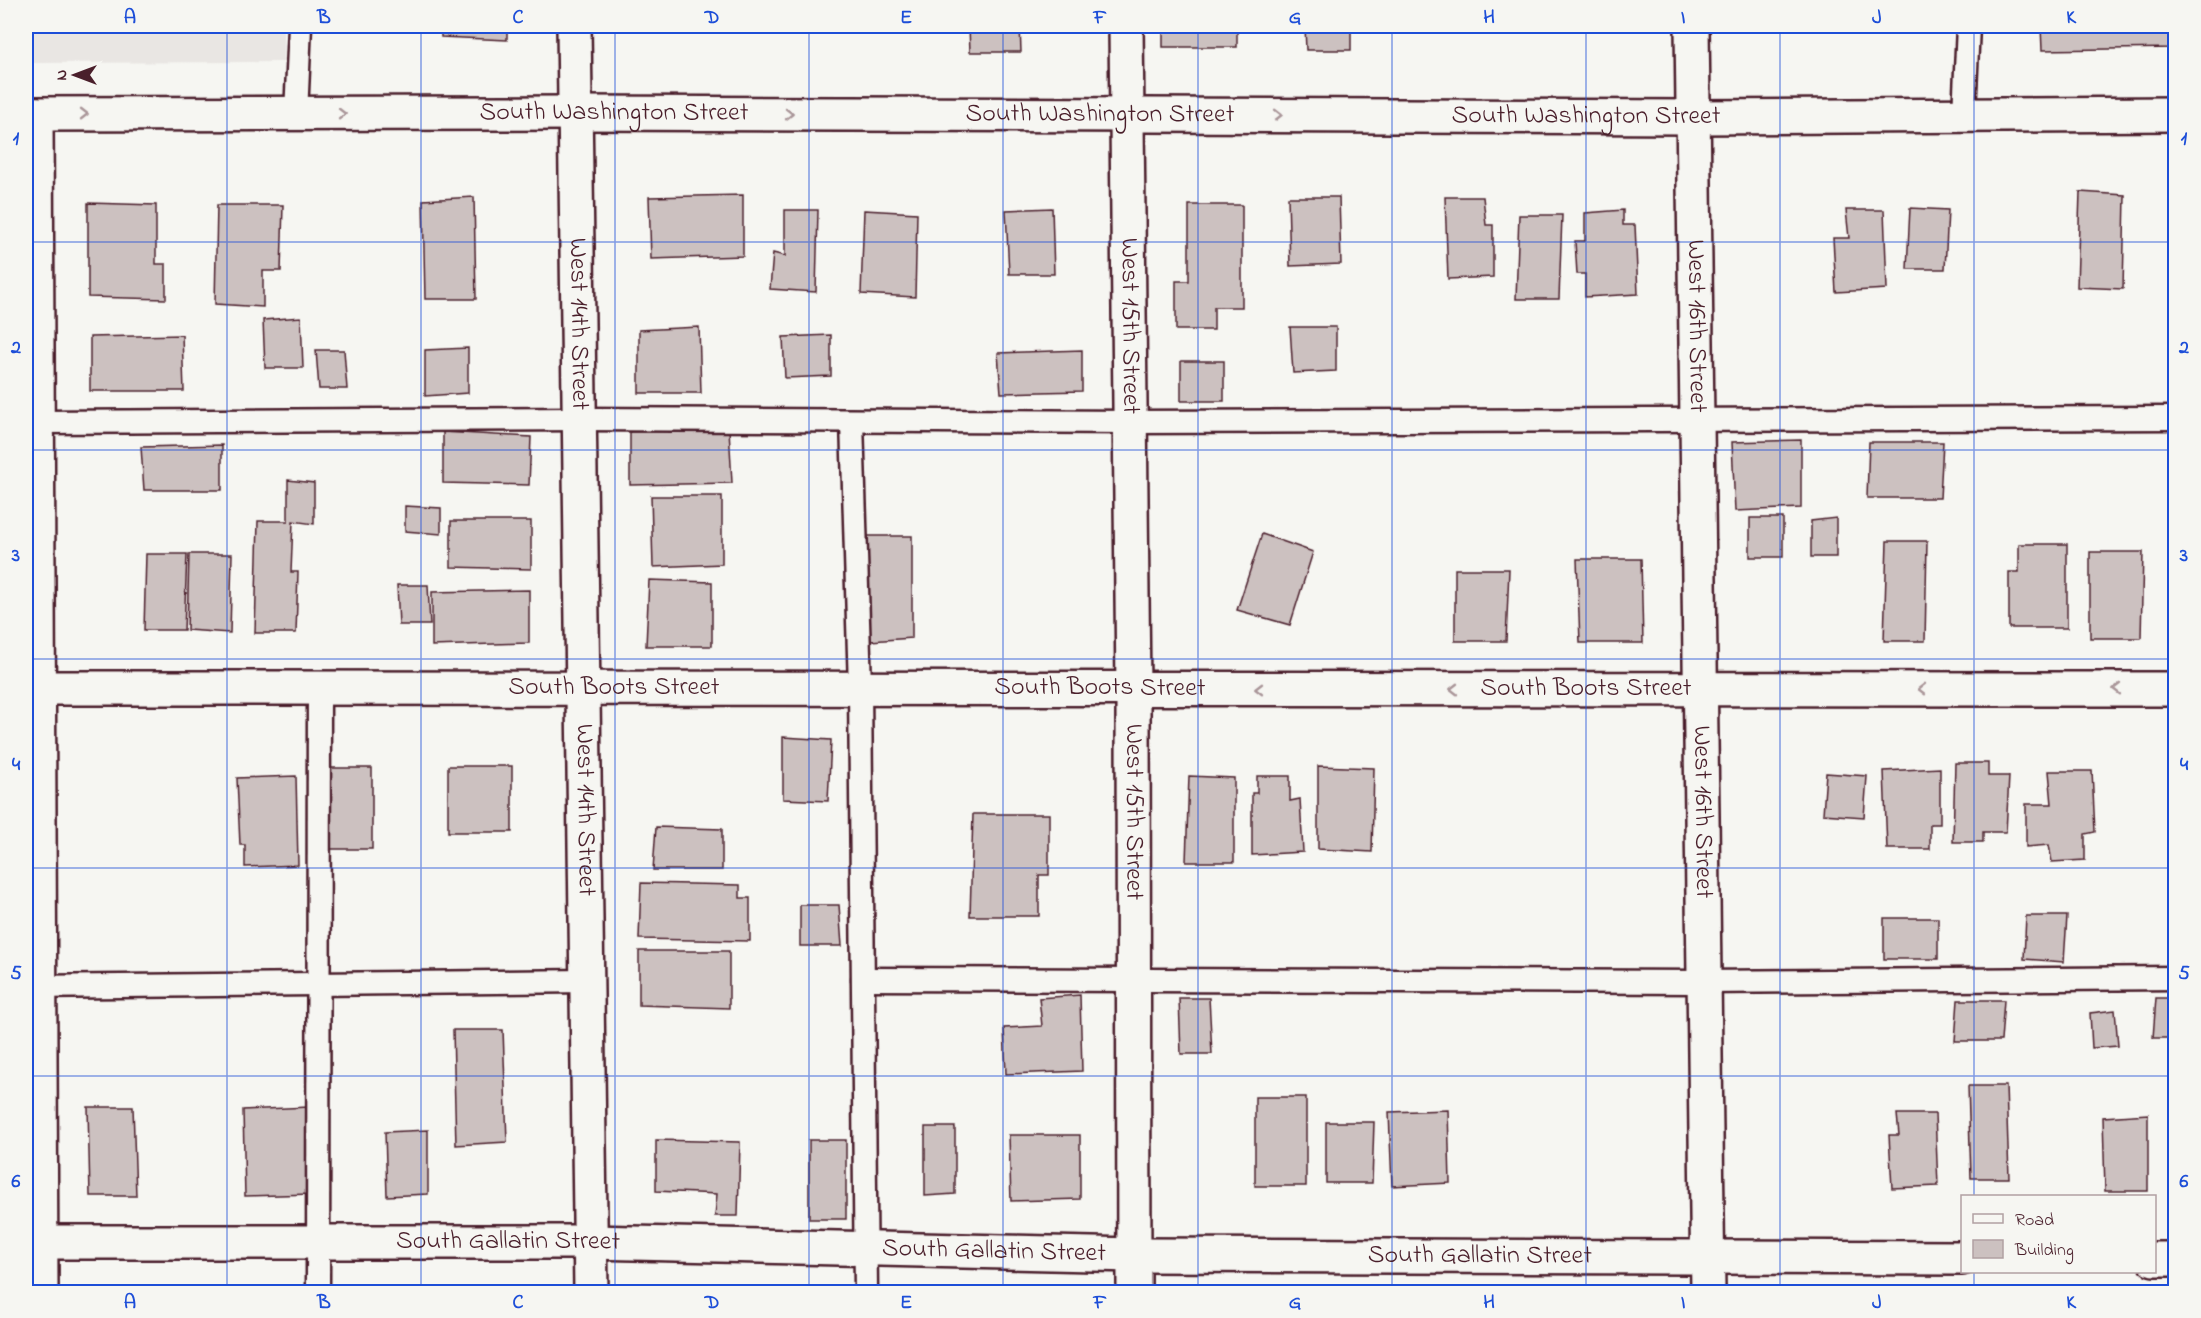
<svg xmlns="http://www.w3.org/2000/svg" width="2201" height="1318" font-family="'Indie Flower',sans-serif">
<style>
.built{fill:#e9e6e3}
.building{fill:#ccc1c0;stroke:#4a1f2b;stroke-width:1.5}
.lines{fill:none;stroke-linecap:round;stroke-linejoin:round}
.service-casing{stroke:#4a1f2b;stroke-width:27}
.minor-casing{stroke:#4a1f2b;stroke-width:38}
.secondary-casing{stroke:#4a1f2b;stroke-width:38}
.service{stroke:#f6f6f2;stroke-width:22}
.minor{stroke:#f6f6f2;stroke-width:33}
.secondary{stroke:#f6f6f2;stroke-width:33}
.oneway{stroke:#a99598}
.grid{fill:none;stroke:#1d4ed8;stroke-width:1.5;stroke-opacity:0.55}
.labels{text-anchor:middle;dominant-baseline:central;stroke-width:5;stroke-linejoin:round;paint-order:stroke}
.street-label{font-size:26px;fill:#4a1f2b;stroke:#f6f6f2}
.neatline{fill:none;stroke:#1d4ed8;stroke-width:2}
.grid-label{font-size:20px;text-anchor:middle;font-weight:bold;fill:#1d4ed8}
</style>
<rect width="100%" height="100%" fill="#f6f6f2"/>
<filter id="ink" filterUnits="userSpaceOnUse"><feTurbulence type="fractalNoise" baseFrequency=".0167" numOctaves="2"/><feDisplacementMap in="SourceGraphic" scale="12" xChannelSelector="R" yChannelSelector="G"/><feConvolveMatrix kernelMatrix="1 2 1 2 8 2 1 2 1" color-interpolation-filters="sRGB"/></filter>
<g filter="url(#ink)">
<path class="built" d="M26,26H284V62L26,63Z"/>
<g class="building">
<path d="M441,26H507V40L441,37Z"/>
<path d="M661,26H719V29L661,32Z"/>
<path d="M969,26H1020L1021,52H970Z"/>
<rect x="1163" y="26" width="74" height="21"/>
<path d="M1305,26H1351V50H1306Z"/>
<path d="M2041,26H2176V48L2042,50Z"/>
<path d="M2080,192L2125,195L2123,289L2077,287Z"/>
<path d="M743,195V256L651,259L649,197Z"/>
<path d="M474,197L476,299H425L423,200Z"/>
<path d="M1288,197H1339L1341,264L1290,266Z"/>
<path d="M1445,197H1483L1486,225H1493V277L1448,279Z"/>
<path d="M88,203L156,205V264H166V299L88,297Z"/>
<path d="M217,205H283L281,271H263V307L215,304Z"/>
<path d="M1189,205H1242V307H1214V330H1176V281H1189Z"/>
<path d="M1052,208L1054,274H1009L1006,210Z"/>
<path d="M1910,208L1948,210L1945,269H1907Z"/>
<path d="M785,210H818L816,292L770,289L773,253L785,256Z"/>
<path d="M864,210L917,213L915,297L861,294Z"/>
<path d="M1623,210V225H1635L1638,294L1585,297V274H1577L1575,241H1585V213Z"/>
<path d="M1846,210H1884L1887,289L1836,292L1833,238H1849Z"/>
<path d="M1519,215H1562L1559,299H1516Z"/>
<path d="M301,317L303,368H265L263,320Z"/>
<path d="M699,327L701,393H639V330Z"/>
<path d="M1290,327H1336V371L1293,373Z"/>
<path d="M182,335L184,391H90V337Z"/>
<path d="M831,335V376L785,378L783,337Z"/>
<path d="M468,348V393L425,396V350Z"/>
<path d="M316,350H344L347,389H319Z"/>
<path d="M1082,350V391L1001,393L998,353Z"/>
<rect x="1181" y="361" width="43" height="40"/>
<path d="M729,429L732,483L630,485V432Z"/>
<path d="M443,432L531,437L529,485L443,483Z"/>
<path d="M1801,440V508L1735,511L1732,442Z"/>
<path d="M1869,442H1943L1940,498H1867Z"/>
<path d="M222,445V490H144L141,447Z"/>
<path d="M288,480L314,483V524L293,521L291,572H298L296,633H255L258,521H288Z"/>
<path d="M651,496H722V564L653,567Z"/>
<path d="M405,506L441,508V534L405,531Z"/>
<rect x="1750" y="518" width="33" height="39"/>
<path d="M1836,518V557H1811V521Z"/>
<path d="M451,521H531V569L451,567Z"/>
<path d="M1262,534L1313,552L1290,625L1237,610Z"/>
<path d="M866,536H912V638L870,641Z"/>
<path d="M1887,541H1927L1925,641H1884Z"/>
<path d="M2019,544H2067V628H2009V572H2019Z"/>
<path d="M2090,552H2143L2141,638H2090Z"/>
<path d="M146,554H187L184,630H144Z"/>
<path d="M189,554H232L230,633L187,630Z"/>
<path d="M1577,559H1641L1643,643H1580Z"/>
<path d="M1455,569H1509L1506,641H1455Z"/>
<path d="M649,580L712,582V646H646Z"/>
<path d="M397,585H428L430,625H399Z"/>
<path d="M529,590V643L432,646V592Z"/>
<path d="M783,737L831,740L828,801L783,799Z"/>
<path d="M1955,763H1988V776H2009L2006,832H1983V842H1953Z"/>
<rect x="448" y="766" width="64" height="66"/>
<path d="M1318,766L1374,768L1372,852L1318,849Z"/>
<path d="M329,768H372V849H326Z"/>
<path d="M1940,768V824H1930V849H1887L1884,771Z"/>
<path d="M2049,771H2092L2095,832L2085,834V860L2052,862L2049,845L2026,847V804H2052Z"/>
<path d="M1826,773L1867,776L1864,817L1823,814Z"/>
<path d="M296,776L298,865L245,867V845H240L237,778Z"/>
<path d="M1189,776L1234,778V862H1186Z"/>
<path d="M1257,776H1290V801L1300,799L1303,852L1252,855V793H1257Z"/>
<path d="M973,814H1049V875H1039V916H970Z"/>
<path d="M656,827L722,829V870H653Z"/>
<path d="M641,883L740,885V898H750V941L639,939Z"/>
<path d="M800,905H839L842,946H800Z"/>
<path d="M2026,916H2067L2064,962L2024,959Z"/>
<rect x="1884" y="918" width="54" height="41"/>
<path d="M639,951H729V1008L639,1005Z"/>
<path d="M1080,995L1082,1071L1006,1074L1004,1028L1042,1026L1039,998Z"/>
<path d="M1179,998H1209L1212,1054H1181Z"/>
<path d="M2156,998H2176V1038H2153Z"/>
<path d="M1958,1000H2004L2001,1041H1955Z"/>
<path d="M2115,1010L2118,1046L2092,1048L2090,1013Z"/>
<path d="M453,1030H503L507,1142L456,1145Z"/>
<path d="M1968,1086H2006L2009,1178H1971Z"/>
<rect x="1255" y="1097" width="51" height="89"/>
<path d="M88,1107H133L136,1196H90Z"/>
<path d="M309,1107L311,1194L245,1196L243,1110Z"/>
<path d="M1448,1110L1450,1183L1392,1186L1389,1112Z"/>
<path d="M1897,1114H1935L1938,1186L1892,1188L1889,1135H1899Z"/>
<path d="M2148,1114V1191H2105L2103,1117Z"/>
<path d="M1326,1122H1374L1372,1183H1326Z"/>
<path d="M925,1127H955V1194L925,1196Z"/>
<path d="M428,1130V1194L387,1196L385,1132Z"/>
<path d="M1009,1135H1080V1199L1011,1201Z"/>
<path d="M656,1140L740,1142L738,1216H715L717,1194L656,1191Z"/>
<rect x="809" y="1140" width="37" height="79"/>
</g>
<g class="lines">
<defs>
<g id="service">
<path d="M296,114L300,26"/>
<path d="M1964,115L1968,26"/>
<path d="M852,421L860,688L866,1292"/>
<path d="M37,422L579,419L1130,422L2176,418"/>
<path d="M863,979L1704,982L2176,978"/>
<path d="M27,987L588,981"/>
<path d="M318,1292L319,688"/>
</g>
<g id="minor">
<path id="s1" d="M574,26L591,1292"/>
<path id="s2" d="M1126,26L1133,689L1134,1292"/>
<path id="s3" d="M1692,26L1708,1292"/>
<path d="M36,114L41,1292"/>
<path id="s4" d="M26,688L2176,689"/>
<path id="s5" d="M26,1242H591L1134,1255L1962,1258"/>
<path d="M2154,1259H2176"/>
</g>
<g id="secondary">
<path id="s6" d="M26,114L575,113L1693,117L2176,114"/>
</g>
</defs>
<use href="#service" class="service-casing"/>
<use href="#minor" class="minor-casing"/>
<use href="#secondary" class="secondary-casing"/>
<use href="#service" class="service"/>
<use href="#minor" class="minor"/>
<use href="#secondary" class="secondary"/>
</g>
<defs><path id="oneway-chevron" d="M-2-3.5L2.5 0L-2 3.5" fill="none" stroke-width="1.6" stroke-linecap="round" stroke-linejoin="round" transform="scale(1.5)"/></defs>
<g class="oneway">
<use href="#oneway-chevron" transform="translate(84 114)"/>
<use href="#oneway-chevron" transform="translate(342 114)"/>
<use href="#oneway-chevron" transform="translate(789 114)"/>
<use href="#oneway-chevron" transform="translate(1278 115)"/>
<use href="#oneway-chevron" transform="translate(1259 689) rotate(180)"/>
<use href="#oneway-chevron" transform="translate(1454 689) rotate(180)"/>
<use href="#oneway-chevron" transform="translate(1922 689) rotate(-180)"/>
<use href="#oneway-chevron" transform="translate(2117 689) rotate(-180)"/>
</g>
</g>
<path class="grid" d="M227,26V1292M421,26V1292M615,26V1292M809,26V1292M1003,26V1292M1198,26V1292M1392,26V1292M1586,26V1292M1780,26V1292M1974,26V1196M26,242H2176M26,450H2176M26,659H2176M26,868H2176M26,1076H2176M1974,1272V1292"/>
<g class="labels">
<g class="street-label">
<text stroke="none"><textPath href="#s6" startOffset="588">South Washington Street</textPath></text>
<text stroke="none"><textPath href="#s6" startOffset="1074">South Washington Street</textPath></text>
<text stroke="none"><textPath href="#s6" startOffset="1560">South Washington Street</textPath></text>
<text stroke="none"><textPath href="#s1" startOffset="298">West 14th Street</textPath></text>
<text stroke="none"><textPath href="#s2" startOffset="300">West 15th Street</textPath></text>
<text stroke="none"><textPath href="#s3" startOffset="300">West 16th Street</textPath></text>
<text stroke="none"><textPath href="#s4" startOffset="588">South Boots Street</textPath></text>
<text stroke="none"><textPath href="#s4" startOffset="1074">South Boots Street</textPath></text>
<text stroke="none"><textPath href="#s4" startOffset="1560">South Boots Street</textPath></text>
<text stroke="none"><textPath href="#s1" startOffset="784">West 14th Street</textPath></text>
<text stroke="none"><textPath href="#s2" startOffset="786">West 15th Street</textPath></text>
<text stroke="none"><textPath href="#s3" startOffset="786">West 16th Street</textPath></text>
<text stroke="none"><textPath href="#s5" startOffset="482">South Gallatin Street</textPath></text>
<text stroke="none"><textPath href="#s5" startOffset="968">South Gallatin Street</textPath></text>
<text stroke="none"><textPath href="#s5" startOffset="1454">South Gallatin Street</textPath></text>
</g>
</g>
<rect width="2201" height="1318" fill="none" stroke="#f6f6f2" stroke-width="66"/>
<rect x="1961" y="1195" width="195" height="78" fill="#f6f6f2" stroke="#b1a0a2" stroke-width="1.5"/>
<rect x="1973" y="1214" width="30" height="9" fill="#f6f6f2" stroke="#b1a0a2" stroke-width="1.5"/>
<text x="2015" y="1225" font-size="18" fill="#4a1f2b">Road</text>
<rect x="1973" y="1240" width="30" height="18" fill="#ccc1c0" stroke="#b1a0a2" stroke-width="1.5"/>
<text x="2015" y="1255" font-size="18" fill="#4a1f2b">Building</text>
<g transform="translate(75 75) rotate(270)" stroke="#f6f6f2" stroke-width="4.5" paint-order="stroke">
<path d="M0-4.5L10 22L0 15L-10 22Z" fill="#4a1f2b"/>
<text y="-9" font-size="16" font-weight="bold" text-anchor="middle" fill="#4a1f2b">N</text>
</g>
<rect x="33" y="33" width="2135" height="1252" class="neatline"/>
<g class="grid-label">
<text x="130" y="23">A</text>
<text x="324" y="23">B</text>
<text x="518" y="23">C</text>
<text x="712" y="23">D</text>
<text x="906" y="23">E</text>
<text x="1100" y="23">F</text>
<text x="1295" y="23">G</text>
<text x="1489" y="23">H</text>
<text x="1683" y="23">I</text>
<text x="1877" y="23">J</text>
<text x="2071" y="23">K</text>
<text x="16" y="144">1</text>
<text x="2184" y="144">1</text>
<text x="16" y="353">2</text>
<text x="2184" y="353">2</text>
<text x="16" y="561">3</text>
<text x="2184" y="561">3</text>
<text x="16" y="770">4</text>
<text x="2184" y="770">4</text>
<text x="16" y="979">5</text>
<text x="2184" y="979">5</text>
<text x="16" y="1187">6</text>
<text x="2184" y="1187">6</text>
<text x="130" y="1308">A</text>
<text x="324" y="1308">B</text>
<text x="518" y="1308">C</text>
<text x="712" y="1308">D</text>
<text x="906" y="1308">E</text>
<text x="1100" y="1308">F</text>
<text x="1295" y="1308">G</text>
<text x="1489" y="1308">H</text>
<text x="1683" y="1308">I</text>
<text x="1877" y="1308">J</text>
<text x="2071" y="1308">K</text>
</g>
</svg>
